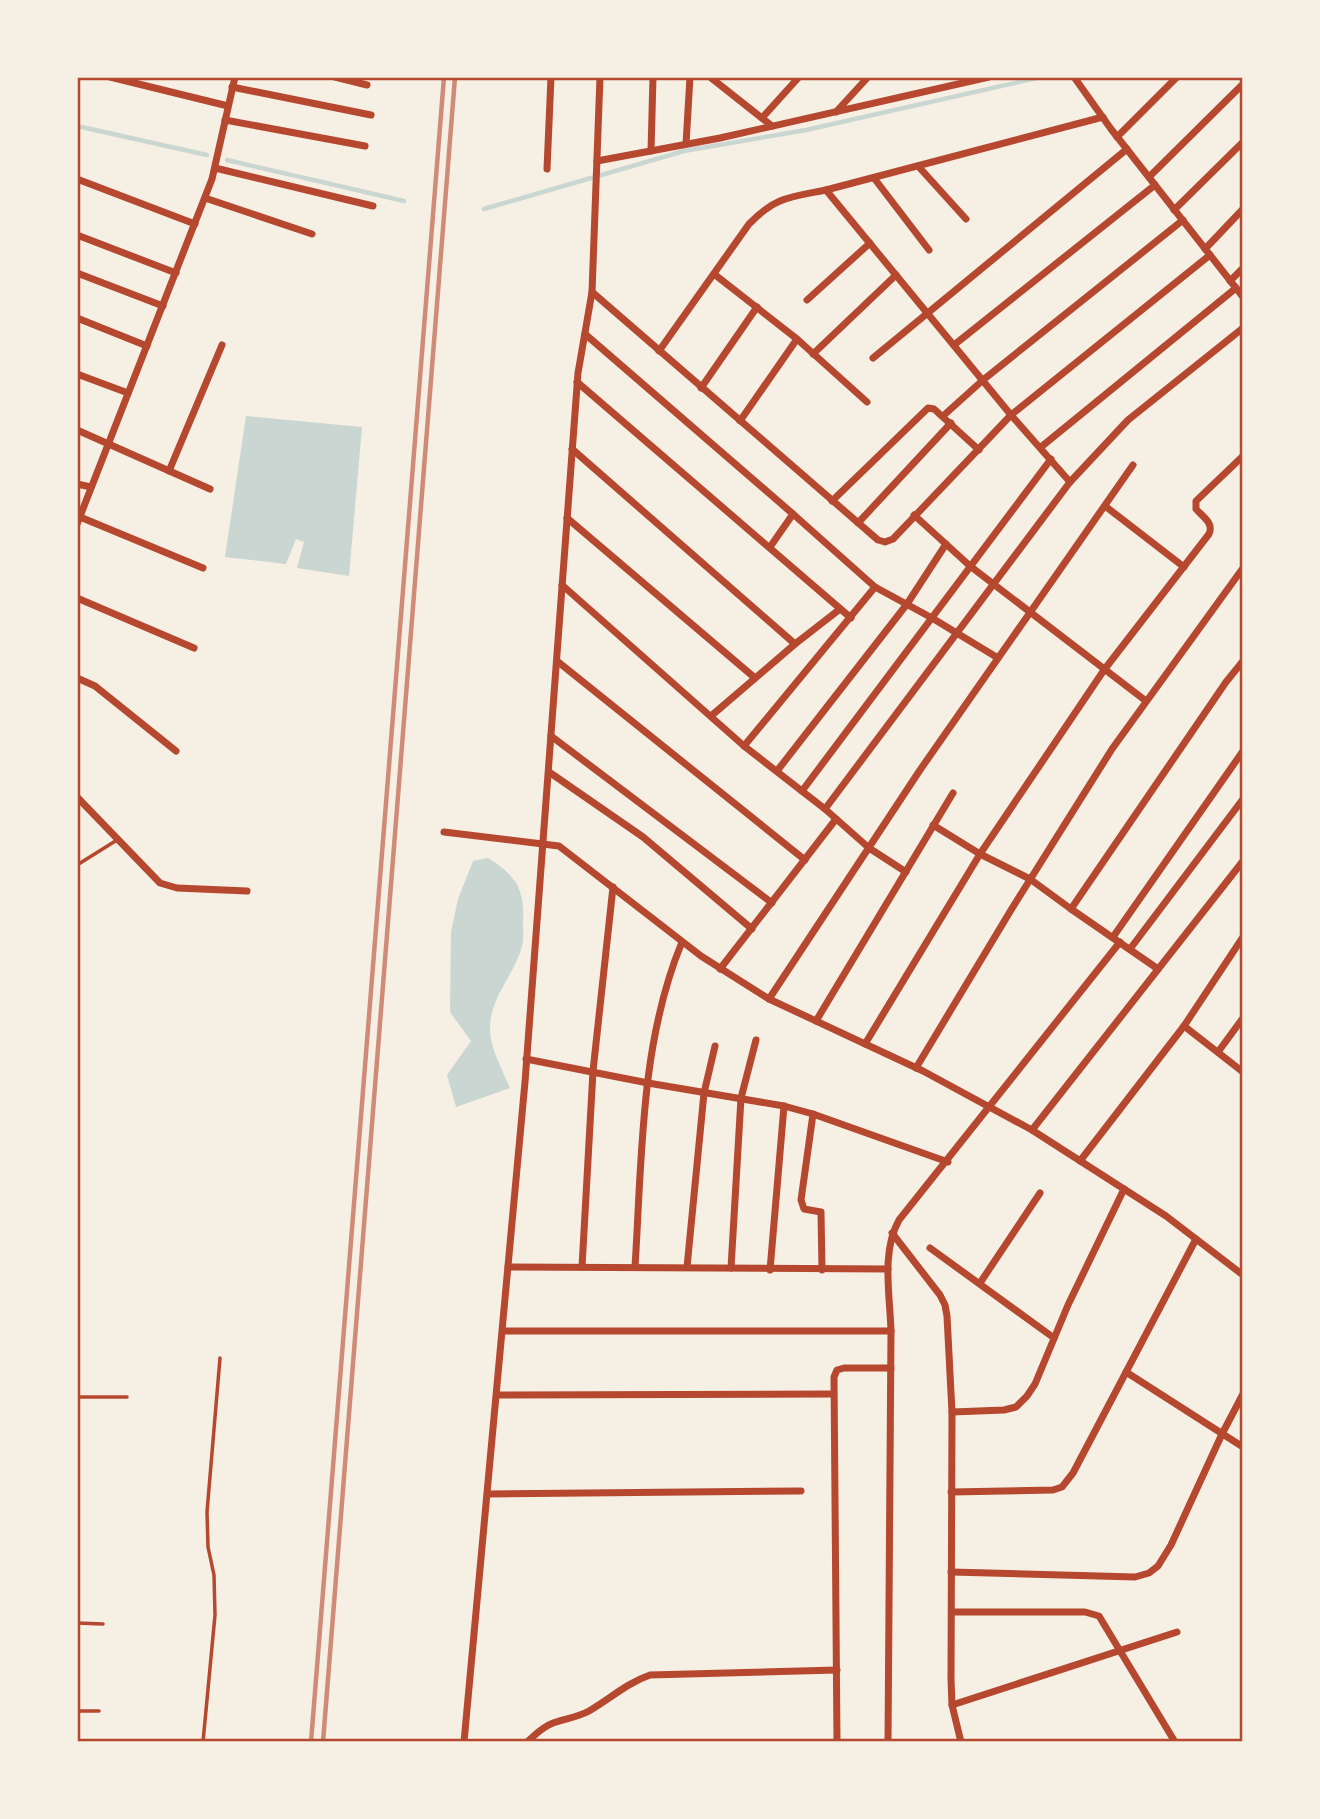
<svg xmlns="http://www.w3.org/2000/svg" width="1320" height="1819" font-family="Lato,sans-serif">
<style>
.water{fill:#c9d6d2}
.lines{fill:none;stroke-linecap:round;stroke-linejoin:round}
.stream{stroke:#c9d6d2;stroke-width:4.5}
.service{stroke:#b5482f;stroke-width:3.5}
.minor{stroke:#b5482f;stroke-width:7}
.rail{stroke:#cf8b77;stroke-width:4.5}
.neatline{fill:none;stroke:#b5482f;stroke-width:2.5}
</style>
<rect width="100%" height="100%" fill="#f6efe4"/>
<g class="water">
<path d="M246,416L362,427L349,576L297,568L304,542L296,539L286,564L225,557Z"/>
<path d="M488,858C517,876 525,890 523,924C523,931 524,940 522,946C515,974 491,996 490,1026C489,1047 502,1069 510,1088L456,1107L447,1075L471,1041L450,1012L451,932L458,899L473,861Z"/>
</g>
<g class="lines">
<g class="stream">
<path d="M77,126L207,155"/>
<path d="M227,160L404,201"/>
<path d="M484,209L684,151L806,130L1041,77"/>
</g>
<g class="service">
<path d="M77,865L117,840"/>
<path d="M77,1397H127"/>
<path d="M77,1623L103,1624"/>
<path d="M77,1711H99"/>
<path d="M203,1742L215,1615L214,1575L208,1547L207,1512L220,1358"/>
</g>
<g class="minor">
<path d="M110,77L228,106"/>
<path d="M335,77L367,85"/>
<path d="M710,77L772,126"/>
<path d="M1074,77L1111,129L1243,297"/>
<path d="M232,87L371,115"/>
<path d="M836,112L868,77"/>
<path d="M762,118L799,77"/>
<path d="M225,120L365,146"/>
<path d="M1117,137L1177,77"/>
<path d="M686,144L690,77"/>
<path d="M651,151L653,77"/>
<path d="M597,161L720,138L989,77"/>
<path d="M918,166L966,219"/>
<path d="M215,168L373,206"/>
<path d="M547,169L551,77"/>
<path d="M1149,177L1243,84"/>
<path d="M874,178L929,250"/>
<path d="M77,179L195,224"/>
<path d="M826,190L1011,415L1070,482"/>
<path d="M205,198L312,234"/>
<path d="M1174,210L1243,142"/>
<path d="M77,235L176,273"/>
<path d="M1205,249L1243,209"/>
<path d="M77,273L163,306"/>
<path d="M714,274L797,339L867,402"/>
<path d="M1230,281L1243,268"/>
<path d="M592,292L878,540L885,542L893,539L1011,415L1210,255"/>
<path d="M807,300L870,243"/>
<path d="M77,318L147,346"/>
<path d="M585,334L793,514"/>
<path d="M954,345L1155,185"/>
<path d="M659,351L749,224C775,197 790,197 826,190L1103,117"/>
<path d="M813,354L896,275"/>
<path d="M873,358L1127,149"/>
<path d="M77,374L128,393"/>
<path d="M577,382L851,618"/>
<path d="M701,388L757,307"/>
<path d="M943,416L983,380L1183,220"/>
<path d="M740,421L797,339"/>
<path d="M77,430L210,489"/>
<path d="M1041,447L1236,288"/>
<path d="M572,449L795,644"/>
<path d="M169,471L222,345"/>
<path d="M77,484L91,487"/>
<path d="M832,501L928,408L934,409L979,450"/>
<path d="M1105,506L1184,567"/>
<path d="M914,515L970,566L1146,701"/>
<path d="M80,517L203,568"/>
<path d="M567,518L755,678"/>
<path d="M858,523L951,423"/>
<path d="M77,524L212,179L235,77"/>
<path d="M770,547L793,514L875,587"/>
<path d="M562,585L744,746L825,809L869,848L906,872"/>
<path d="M77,598L194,648"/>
<path d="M557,661L805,860"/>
<path d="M77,678L95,686L176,751"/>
<path d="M711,716L795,644L840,609"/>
<path d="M551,736L772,903"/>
<path d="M744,746L875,587L932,618L998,658"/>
<path d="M777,771L907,604L946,544"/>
<path d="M549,772L643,837L752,929"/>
<path d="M802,791L1051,459"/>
<path d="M77,797L160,883L177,888L247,891"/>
<path d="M825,809L1070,482L1128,420L1243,328"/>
<path d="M933,825L980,854L1030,879L1071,909L1226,682L1243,661"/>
<path d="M444,832L559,846L701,956L769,999L923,1071L1032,1130L1166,1216L1243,1275"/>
<path d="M1071,909L1158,969"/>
<path d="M1113,937L1243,751"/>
<path d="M1130,949L1243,799"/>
<path d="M720,969L836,819"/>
<path d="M769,999L920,770L1133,465"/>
<path d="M816,1021L953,793"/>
<path d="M1184,1026L1243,1072"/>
<path d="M865,1044L980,854L1104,670L1209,534C1214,523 1203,517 1196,509V501L1243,456"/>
<path d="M1218,1052L1243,1018"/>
<path d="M526,1059L648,1083L784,1106L813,1114L948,1162"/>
<path d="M916,1068L1011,910L1112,749L1243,568"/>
<path d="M813,1114L801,1200L804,1209L821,1212L822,1270"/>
<path d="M1032,1130L1243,861"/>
<path d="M1080,1161L1184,1026L1243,937"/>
<path d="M892,1233L940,1295L945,1305L947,1316L952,1412L951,1679L952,1705L961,1742"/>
<path d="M930,1248L1054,1338"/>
<path d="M508,1267L888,1269"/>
<path d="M582,1267L593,1071L613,887"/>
<path d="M635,1267C642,1159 640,1043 682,942"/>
<path d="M687,1267L704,1093L715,1046"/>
<path d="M731,1268L741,1098L756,1040"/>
<path d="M770,1270L784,1106"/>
<path d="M980,1283L1040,1193"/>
<path d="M503,1331H891"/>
<path d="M1126,1372L1243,1447"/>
<path d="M497,1395L833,1394"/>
<path d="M952,1412L1004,1410L1016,1407L1027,1396L1035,1384L1068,1305L1124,1189"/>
<path d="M951,1492L1053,1490L1062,1487L1073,1473L1196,1239"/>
<path d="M488,1494L801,1491"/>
<path d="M951,1572L1135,1577L1149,1573L1158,1566L1171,1545L1222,1434L1243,1394"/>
<path d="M952,1612H1085L1099,1616L1175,1742"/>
<path d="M952,1705L1177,1632"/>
<path d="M464,1742L525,1082L578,373L592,292L600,77"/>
<path d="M527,1742C535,1735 542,1727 553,1723C565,1719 578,1717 589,1711C611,1698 627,1683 650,1675L837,1670"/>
<path d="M837,1742L834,1377L837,1370L844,1368H891"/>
<path d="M888,1742L891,1331C890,1295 881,1252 899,1220L1120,942"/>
</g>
<g class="rail">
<path d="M311,1742L444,77"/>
<path d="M323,1742L455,77"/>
</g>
</g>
<rect width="1320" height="1819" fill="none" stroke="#f6efe4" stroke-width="158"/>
<rect x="79" y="79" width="1162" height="1661" class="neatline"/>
</svg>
